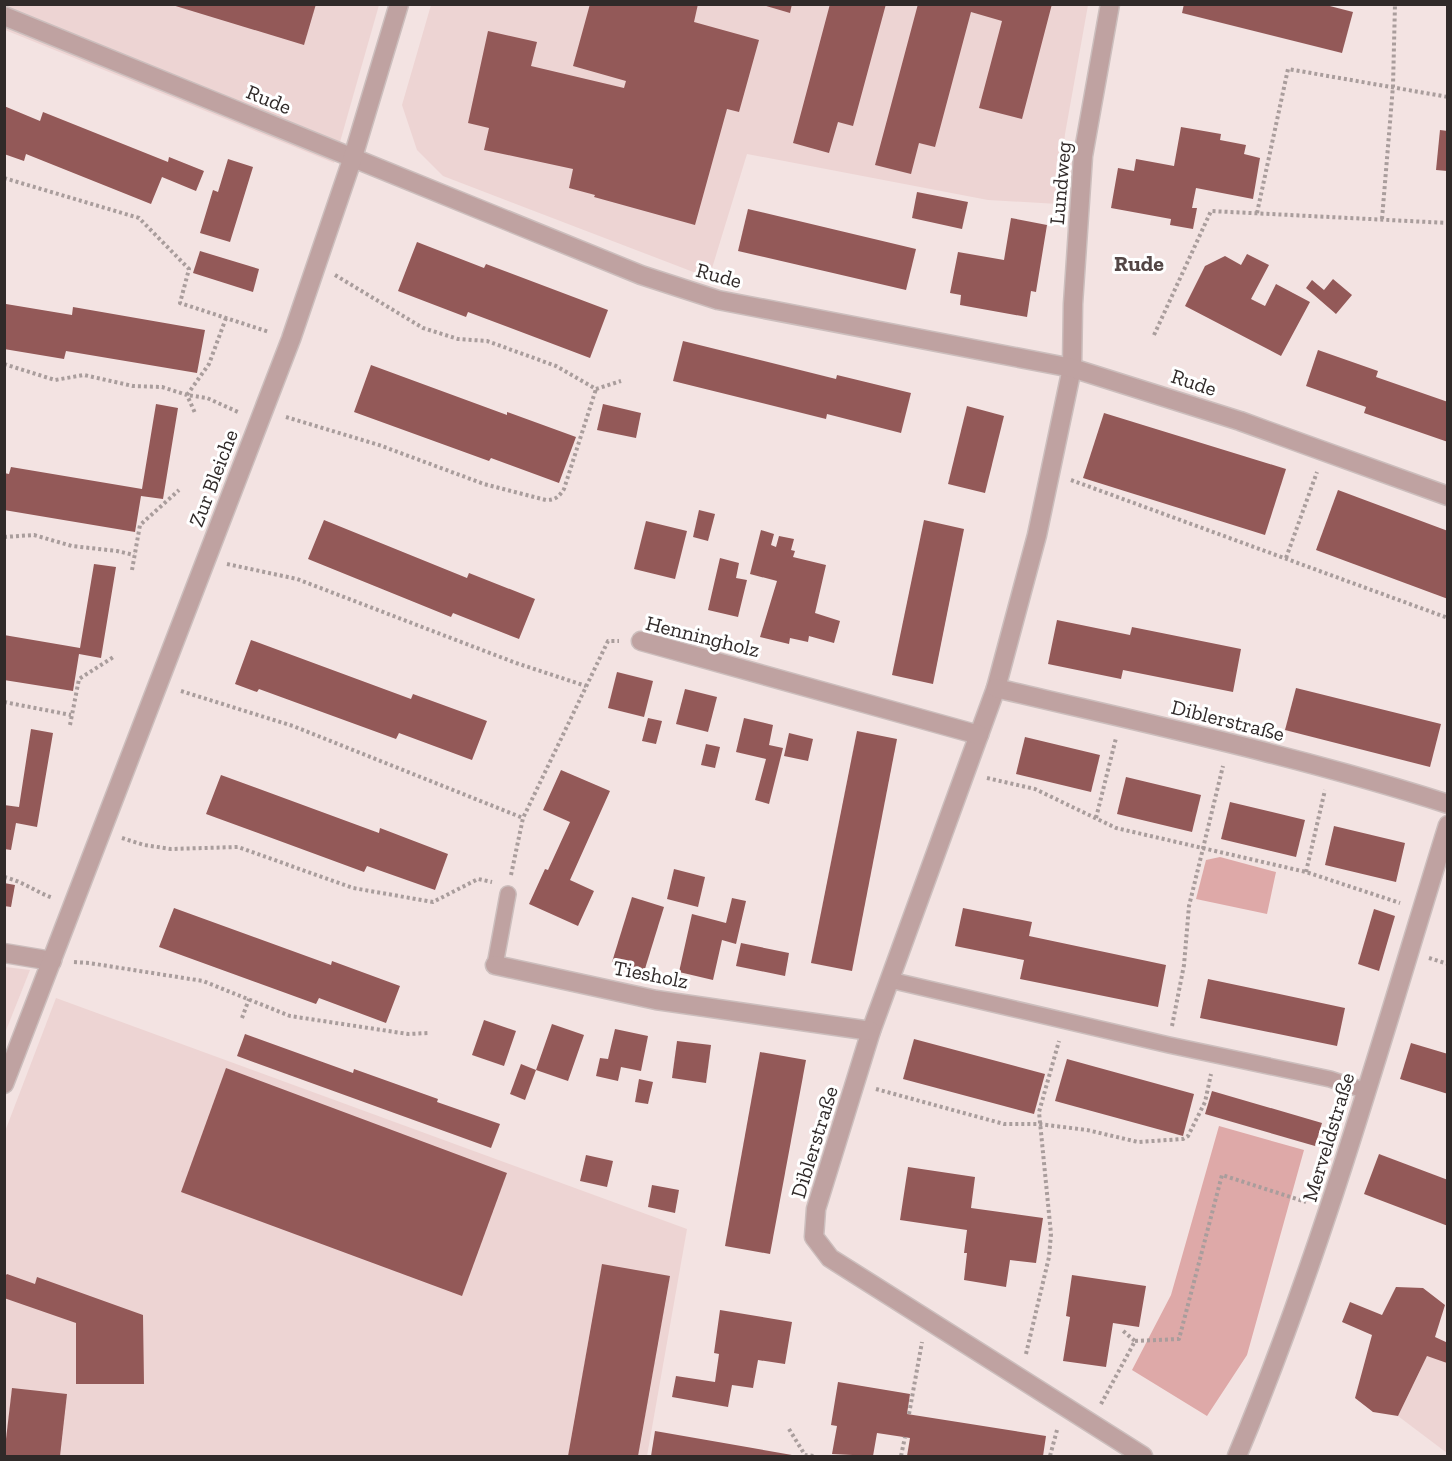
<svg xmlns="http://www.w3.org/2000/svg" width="1452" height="1461" font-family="'Zilla Slab',serif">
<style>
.built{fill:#edd4d3}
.green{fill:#dea9a8}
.building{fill:#935958}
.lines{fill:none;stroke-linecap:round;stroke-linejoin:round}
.service-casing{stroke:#ccbebd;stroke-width:18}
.minor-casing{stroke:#ccbebd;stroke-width:21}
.tertiary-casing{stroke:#ccbebd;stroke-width:21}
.path{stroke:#a99d9c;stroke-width:4;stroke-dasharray:3 3;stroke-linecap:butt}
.service{stroke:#bfa2a1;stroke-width:15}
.minor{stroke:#bfa2a1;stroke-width:18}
.tertiary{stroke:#bfa2a1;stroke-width:18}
.labels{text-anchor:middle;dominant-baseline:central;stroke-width:6;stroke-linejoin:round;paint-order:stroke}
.street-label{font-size:21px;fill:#302a29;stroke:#fff}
.neighbourhood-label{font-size:22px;font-weight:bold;fill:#534645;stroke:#fff}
</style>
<rect width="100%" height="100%" fill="#f3e3e2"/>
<g class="built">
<path d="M4,5H379L334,163L5,30Z"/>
<path d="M431,5H1088L1065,134L1058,204L988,200L747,154L709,278L443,176L417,150L402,105Z"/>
<path d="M5,967L30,970L5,1033L4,967Z"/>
<path d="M56,998L687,1229L647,1456H5L4,1134Z"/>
<path d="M1427,1356L1447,1361V1453L1398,1416Z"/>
</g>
<g class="green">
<path d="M1220,857L1276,872L1267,914L1196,899L1206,860Z"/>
<path d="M1219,1126L1304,1150L1247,1355L1207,1416L1132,1370L1171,1295Z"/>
</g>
<g class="building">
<path d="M169,4H316L304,45Z"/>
<path d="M590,4H698L694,22L759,40L739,112L727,109L695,225L594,197L595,195L569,188L573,169L484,150L489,128L468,123L488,31L537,42L531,66L624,88L626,81L573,66Z"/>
<path d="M759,4H792L790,13Z"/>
<path d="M830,4H886L853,126L838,122L829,153L793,143Z"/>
<path d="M918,4H1052L1022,119L979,108L1002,21L971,12L935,147L919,143L911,174L875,165Z"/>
<path d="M1184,4H1322L1353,12L1342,53L1182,13Z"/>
<path d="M4,106L40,121L43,112L168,162L169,157L204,171L196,191L162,177L151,204L26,154L24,161L4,154Z"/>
<path d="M1181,127L1221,134L1220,140L1246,145L1244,154L1260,158L1253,199L1196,188L1192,208H1197L1193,229L1170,225L1171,219L1111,208L1118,168L1134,171L1136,159L1174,166Z"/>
<path d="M1440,130L1448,131V171L1436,170Z"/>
<path d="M228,159L253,167L230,242L200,233L213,190L218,192Z"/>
<path d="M917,192L968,202L962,229L912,218Z"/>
<path d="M748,209L916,249L906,290L738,251Z"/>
<path d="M1011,218L1047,225L1036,292L1031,291L1027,317L960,305L961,295L950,293L958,252L1004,260Z"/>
<path d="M417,242L484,268L486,264L608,310L590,358L468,312L466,317L398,291Z"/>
<path d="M200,251L259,269L253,292L193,273Z"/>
<path d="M1247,254L1269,265L1251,299L1265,306L1276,284L1310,302L1281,356L1185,306L1205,266L1225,256L1241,265Z"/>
<path d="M1333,279L1352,295L1336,314L1306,288L1312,280L1324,290Z"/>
<path d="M6,304L72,315L73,307L205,330L197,373L66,351L64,359L4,349Z"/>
<path d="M683,341L836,379L837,375L911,393L901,433L827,414L826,419L673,381Z"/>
<path d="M1318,350L1378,371L1376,377L1448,402V442L1364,413L1366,407L1306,386Z"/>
<path d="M371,365L507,415V412L576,437L559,483L491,458L489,461L354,412Z"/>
<path d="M156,404L178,408L163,499L141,496L135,532L4,510V473L9,474L11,467L142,489Z"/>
<path d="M603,404L641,413L636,438L597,430Z"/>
<path d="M967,406L1004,416L985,493L948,484Z"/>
<path d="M1104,413L1286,469L1265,535L1083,478Z"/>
<path d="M1338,490L1448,531V599L1316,550Z"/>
<path d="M699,510L715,514L708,541L693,537Z"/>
<path d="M324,520L467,578L469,573L535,599L519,639L453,613L451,617L308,559Z"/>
<path d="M924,520L964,529L933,684L892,675Z"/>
<path d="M646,521L687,531L675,579L634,569Z"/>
<path d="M761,530L774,534L771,545L776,547L779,536L794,539L791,550L795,551L793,557L826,565L815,613L840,621L834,643L809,636L808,642L790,638L789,644L760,637L777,581L750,574Z"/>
<path d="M720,558L739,563L736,578L747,580L738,617L708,610Z"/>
<path d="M94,564L116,567L101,658L79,654L73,691L4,680V635L80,648Z"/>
<path d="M1057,620L1130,635L1132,627L1241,649L1233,692L1123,670L1121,679L1048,664Z"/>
<path d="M251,640L411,699L413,694L487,721L472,760L399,733L396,739L259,689L257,692L235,684Z"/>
<path d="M617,672L653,681L644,717L608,708Z"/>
<path d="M1296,688L1441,724L1430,767L1285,730Z"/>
<path d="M685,689L717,697L708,732L676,724Z"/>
<path d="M648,718L662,721L656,744L642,741Z"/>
<path d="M744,718L773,725L769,745L783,748L769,804L755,800L766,759L736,752Z"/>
<path d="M31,729L53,733L37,827L16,823L11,850L4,849V805L19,807Z"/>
<path d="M857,731L897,739L852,971L811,963Z"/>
<path d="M789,733L813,739L808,761L784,756Z"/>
<path d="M1025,737L1100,755L1091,792L1016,774Z"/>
<path d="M706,744L720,747L715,768L701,765Z"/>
<path d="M561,770L610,791L570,880L594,891L578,926L529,904L545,869L548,870L570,822L543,810Z"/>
<path d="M221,775L379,833L380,828L448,854L435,890L367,866L364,872L206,814Z"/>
<path d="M1126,777L1201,795L1192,832L1117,814Z"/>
<path d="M1230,802L1305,820L1296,857L1221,839Z"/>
<path d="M1334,826L1405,843L1396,882L1325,865Z"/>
<path d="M674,869L705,877L698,907L667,899Z"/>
<path d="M4,883L15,885L11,907L4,906Z"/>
<path d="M632,897L664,907L644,972L612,962Z"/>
<path d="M732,898L746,901L736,944L722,940L713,980L679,972L692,914L726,923Z"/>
<path d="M174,908L331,965L332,961L400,986L386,1023L319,998L316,1004L159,947Z"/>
<path d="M963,908L1032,922L1029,936L1166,965L1158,1007L1020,979L1024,960L955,946Z"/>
<path d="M1374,909L1395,916L1379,971L1358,964Z"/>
<path d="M741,943L789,953L785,976L736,966Z"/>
<path d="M1208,979L1345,1008L1337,1046L1200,1018Z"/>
<path d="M484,1020L516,1031L504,1066L472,1055Z"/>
<path d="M552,1024L584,1035L568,1081L536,1070Z"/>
<path d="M615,1029L648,1036L641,1071L621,1067L618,1081L596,1076L600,1058L608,1059Z"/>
<path d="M245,1034L353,1073L354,1069L438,1099L437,1102L500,1124L491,1148L237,1056Z"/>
<path d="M914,1039L1045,1074L1034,1114L903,1079Z"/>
<path d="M677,1041L711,1045L706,1083L672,1078Z"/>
<path d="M1411,1043L1448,1054V1094L1400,1079Z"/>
<path d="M760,1052L806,1060L770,1254L725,1246Z"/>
<path d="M1067,1059L1194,1094L1183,1136L1055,1101Z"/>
<path d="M521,1064L536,1070L525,1100L510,1094Z"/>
<path d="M226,1068L507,1173L462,1296L181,1192Z"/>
<path d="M639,1079L653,1082L648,1104L635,1102Z"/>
<path d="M1212,1091L1322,1123L1315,1146L1205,1114Z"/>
<path d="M1379,1154L1448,1180V1226L1364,1194Z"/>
<path d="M586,1155L613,1161L607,1187L580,1181Z"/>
<path d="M908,1167L975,1177L971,1208L1043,1218L1036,1263L1010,1260L1006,1287L964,1280L967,1253H964L967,1230L900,1220Z"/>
<path d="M652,1185L679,1190L675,1213L648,1207Z"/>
<path d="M602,1264L670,1276L638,1456H568Z"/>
<path d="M7,1274L35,1284L37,1277L143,1315L144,1384H76V1323L4,1298V1277Z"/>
<path d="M1072,1275L1146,1286L1139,1327L1113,1323L1106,1367L1063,1361L1070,1317L1066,1316Z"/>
<path d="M1396,1287L1423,1288L1445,1305L1435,1337L1448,1343L1447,1363L1427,1356L1398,1416L1373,1412L1355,1398L1372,1335L1342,1322L1350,1302L1382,1315Z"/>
<path d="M720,1310L792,1322L785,1364L758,1360L753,1388L732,1385L728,1407L672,1397L676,1376L715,1382L719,1354L714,1353Z"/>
<path d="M838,1382L910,1394L907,1414L1046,1436L1043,1456H907L910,1438L877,1433L873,1456L832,1454L837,1426L831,1425Z"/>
<path d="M12,1388L67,1394L60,1456H4Z"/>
<path d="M655,1431L792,1455V1456H651Z"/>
</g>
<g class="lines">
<defs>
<g id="service">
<path d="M495,965L508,894"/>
<path d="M890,980L1169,1045L1330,1079L1366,1091"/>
</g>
<g id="minor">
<path d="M1110,4L1083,156L1073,304L1072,368L1037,535L996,688L871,1031L816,1209L814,1237L830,1258L1143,1456"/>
<path d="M4,16L641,275L718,300L1072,368L1240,421L1448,496"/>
<path d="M641,641L979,735"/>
<path d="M996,688C1148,724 1299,756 1448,804"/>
<path d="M4,953L52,961"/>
<path d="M495,965L656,1000L871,1031"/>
<path d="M1237,1456C1323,1252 1382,1037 1448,825"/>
</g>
<path id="tertiary" d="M4,1084L291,339L353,157L399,4"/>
</defs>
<use href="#service" class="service-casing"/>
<use href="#minor" class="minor-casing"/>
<use href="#tertiary" class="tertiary-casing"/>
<g class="path">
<path d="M4,178L139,218L189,269L180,303L269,332"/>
<path d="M1257,213L1288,69L1448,97"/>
<path d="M1382,219L1393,86L1395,4"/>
<path d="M335,275L423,328L458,339L487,341L556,366L596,389L621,381"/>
<path d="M226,318L209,364L187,395L207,398L238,412"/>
<path d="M1154,335L1211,211L1448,223"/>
<path d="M4,364L55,380L84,375L133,386L162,387L187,395L195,413"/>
<path d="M286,417L379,445L484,484L546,500C555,500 559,497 564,489L596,389"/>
<path d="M1071,480L1448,618"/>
<path d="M4,537L34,535L72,546L117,551L134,555"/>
<path d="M1286,558L1317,472"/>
<path d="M227,564L297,579L516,663L586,686"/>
<path d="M132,570L140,525L179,490"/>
<path d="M181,691L293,726L523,818"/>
<path d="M4,702L71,715"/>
<path d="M70,725L79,679L115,656"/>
<path d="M987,778L1035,789L1116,828L1306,872L1400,903"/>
<path d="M1096,818L1116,738"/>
<path d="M122,838L144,845L171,849L238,847L353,888L433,902L478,879L492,882"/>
<path d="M1306,872L1325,790"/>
<path d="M511,875L523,818L608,641H619"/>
<path d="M4,877C22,881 36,892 53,898"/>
<path d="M1429,958L1448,964"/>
<path d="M74,962L89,963L203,981L290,1016L408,1034L429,1033"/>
<path d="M242,1018L249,999"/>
<path d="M1172,1026L1184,965L1189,906L1223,766"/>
<path d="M876,1089L1004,1124H1039L1087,1130L1138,1142L1183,1139L1188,1136L1205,1102L1211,1074"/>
<path d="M1135,1341L1179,1339L1222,1175L1306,1202"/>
<path d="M1026,1354L1049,1257L1051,1234L1039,1112L1059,1041"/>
<path d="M1101,1404L1135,1341L1122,1330"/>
<path d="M909,1414L922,1342"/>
<path d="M789,1429L805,1455L814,1456"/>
<path d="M901,1456L905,1437"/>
<path d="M1050,1456L1057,1430"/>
</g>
<use href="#service" class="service"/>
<use href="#minor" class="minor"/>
<use href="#tertiary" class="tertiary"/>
</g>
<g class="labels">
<g class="street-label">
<text transform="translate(269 99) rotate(22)">Rude</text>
<text transform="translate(1060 183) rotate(-85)">Lundweg</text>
<text transform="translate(719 275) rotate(15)">Rude</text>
<text transform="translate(1194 382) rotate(18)">Rude</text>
<text transform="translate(213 478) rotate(-69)">Zur Bleiche</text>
<text transform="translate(703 636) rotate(14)">Henningholz</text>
<text transform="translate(1228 720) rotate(14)">Diblerstraße</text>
<text transform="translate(651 974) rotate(11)">Tiesholz</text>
<text transform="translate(1328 1137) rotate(-73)">Merveldstraße</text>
<text transform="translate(814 1142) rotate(-73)">Diblerstraße</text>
</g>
<g class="neighbourhood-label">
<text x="1139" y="263">Rude</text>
</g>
</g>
<rect width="1452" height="1461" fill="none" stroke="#302a29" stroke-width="12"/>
</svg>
